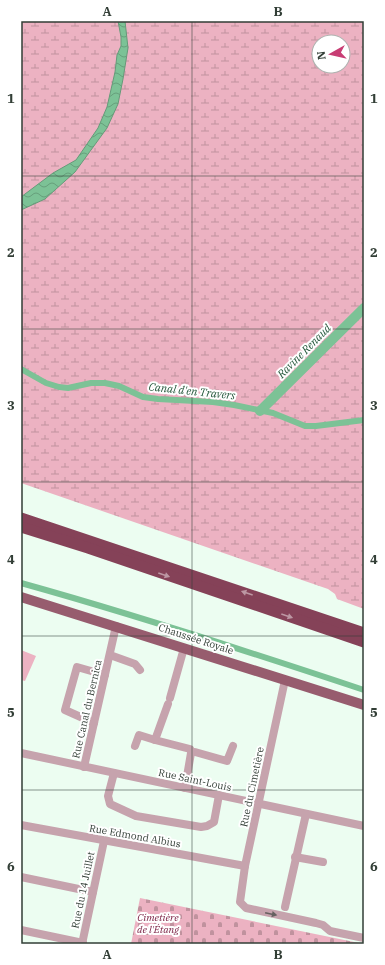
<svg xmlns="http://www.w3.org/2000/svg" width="385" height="965" font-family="'IBM Plex Serif',serif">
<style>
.wetland{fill:url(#wetland-marsh);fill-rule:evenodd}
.cemetery{fill:url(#cemetery-stones)}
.pitch{fill:#ecb2c2}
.water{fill:url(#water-waves);stroke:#669a79}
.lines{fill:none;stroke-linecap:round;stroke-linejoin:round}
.canal{stroke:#7cc296;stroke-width:6}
.river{stroke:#7cc296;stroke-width:10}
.minor{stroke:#c6a3ad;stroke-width:8}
.major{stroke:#975c6e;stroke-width:10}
.highway{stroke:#854258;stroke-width:11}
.oneway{fill:#bc97a3}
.oneway2{fill:#666160}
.grid{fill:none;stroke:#323e36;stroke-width:1;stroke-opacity:0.55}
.labels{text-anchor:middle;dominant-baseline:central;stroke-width:4;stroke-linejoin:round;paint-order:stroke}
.street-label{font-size:10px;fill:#323e36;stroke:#fff}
.park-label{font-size:10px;font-style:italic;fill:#7b2245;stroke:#fff}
.water-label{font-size:11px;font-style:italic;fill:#215538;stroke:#fff}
.neatline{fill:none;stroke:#323e36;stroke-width:1.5}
.grid-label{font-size:13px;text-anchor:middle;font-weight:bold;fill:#323e36}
</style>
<defs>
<pattern id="wetland-marsh" width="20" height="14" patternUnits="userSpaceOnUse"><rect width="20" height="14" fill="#ecb2c2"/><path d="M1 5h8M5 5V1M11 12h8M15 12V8" fill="none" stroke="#c0929e"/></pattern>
<pattern id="cemetery-stones" width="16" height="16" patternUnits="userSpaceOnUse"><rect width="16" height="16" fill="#ecb2c2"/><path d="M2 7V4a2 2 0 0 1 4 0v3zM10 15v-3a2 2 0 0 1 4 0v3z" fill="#c0929e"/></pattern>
<pattern id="water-waves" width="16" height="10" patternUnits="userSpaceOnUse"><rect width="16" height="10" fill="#7cc296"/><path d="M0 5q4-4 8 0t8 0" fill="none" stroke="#669f7b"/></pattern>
</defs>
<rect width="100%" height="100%" fill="#ecfdf1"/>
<path class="wetland" d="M21,21H364V609L337,599L335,594L328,589L21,483ZM319,42H343V66H319Z"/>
<path class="cemetery" d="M140,898L364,944H131Z"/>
<path class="pitch" d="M21,650L36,656L25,681L21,680Z"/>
<path class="water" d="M118,21H125L128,48L123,79L118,104L107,128L75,172L45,199L21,210V197L53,173L76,160L98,128L107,107L115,72L117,55L121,46V37Z"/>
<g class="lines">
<g class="canal">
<path d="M21,369L46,383L59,387L68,388L91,383H105L119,386L143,397L158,399L213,402L234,405L273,413L305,426H316L364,420"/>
<path d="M21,583C136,615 250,652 364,690"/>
</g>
<path class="river" d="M260,411L364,308"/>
<g class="minor">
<path d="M110,655L135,664L140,670"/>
<path d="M285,680L245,866L240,902L246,908L316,923L323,925L330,931L364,938"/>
<path d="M170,698L184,648"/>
<path d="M168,704L155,740L190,749"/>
<path d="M94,723L65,710L77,667L105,675"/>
<path d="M135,746L139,735L155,740"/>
<path d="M195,752L227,761L233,746"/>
<path d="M21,753L364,826"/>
<path d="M84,767L116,626"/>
<path d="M114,773L108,796L110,804L136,816L201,827L207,826L214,822L219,795"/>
<path d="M185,788L191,753"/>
<path d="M21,825L245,866"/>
<path d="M295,857L323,862"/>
<path d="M21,877L93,892"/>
<path d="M285,907L306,814"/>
<path d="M21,930L83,943"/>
<path d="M82,944L104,841"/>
</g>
<path class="major" d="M21,597L364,705"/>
<g class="highway">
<path d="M21,518L364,633"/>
<path d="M21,527L88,548L364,642"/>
</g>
</g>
<defs><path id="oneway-solid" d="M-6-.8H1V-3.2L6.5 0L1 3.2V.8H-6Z"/></defs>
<g class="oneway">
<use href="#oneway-solid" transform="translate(164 575) rotate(19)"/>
<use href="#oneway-solid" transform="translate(247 593) rotate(-161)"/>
<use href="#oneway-solid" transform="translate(287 616) rotate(19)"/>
</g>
<use class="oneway2" href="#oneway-solid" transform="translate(271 914) rotate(12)"/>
<path class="grid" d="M192,21V944M21,176H364M21,329H364M21,482H364M21,636H364M21,790H364"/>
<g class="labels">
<g class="street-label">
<text transform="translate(196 639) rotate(18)">Chaussée Royale</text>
<text transform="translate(87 709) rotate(-77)">Rue Canal du Bernica</text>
<text transform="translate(195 780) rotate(12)">Rue Saint-Louis</text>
<text transform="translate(252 787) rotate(-78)">Rue du Cimetière</text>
<text transform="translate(135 836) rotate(10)">Rue Edmond Albius</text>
<text transform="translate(83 890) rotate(-78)">Rue du 14 Juillet</text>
</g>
<g class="park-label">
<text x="158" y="917">Cimetière<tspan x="158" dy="12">de l'Étang</tspan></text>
</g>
<g class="water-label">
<text transform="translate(304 351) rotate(-45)">Ravine Renaud</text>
<text transform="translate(192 391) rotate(6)">Canal d'en Travers</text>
</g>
</g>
<rect width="385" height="965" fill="none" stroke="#ffffff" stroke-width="44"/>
<g transform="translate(331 54) rotate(262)"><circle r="19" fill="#ffffff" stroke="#adb2af"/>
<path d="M0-3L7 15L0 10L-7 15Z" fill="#c83d74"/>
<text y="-6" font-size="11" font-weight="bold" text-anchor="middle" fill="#323e36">N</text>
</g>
<rect x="22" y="22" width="341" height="921" class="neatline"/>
<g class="grid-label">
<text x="107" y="16">A</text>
<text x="278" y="16">B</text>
<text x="11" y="103">1</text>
<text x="374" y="103">1</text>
<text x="11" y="257">2</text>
<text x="374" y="257">2</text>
<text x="11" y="410">3</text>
<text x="374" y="410">3</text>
<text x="11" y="564">4</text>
<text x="374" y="564">4</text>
<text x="11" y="717">5</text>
<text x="374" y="717">5</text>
<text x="11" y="871">6</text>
<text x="374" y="871">6</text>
<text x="107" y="959">A</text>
<text x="278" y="959">B</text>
</g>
</svg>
